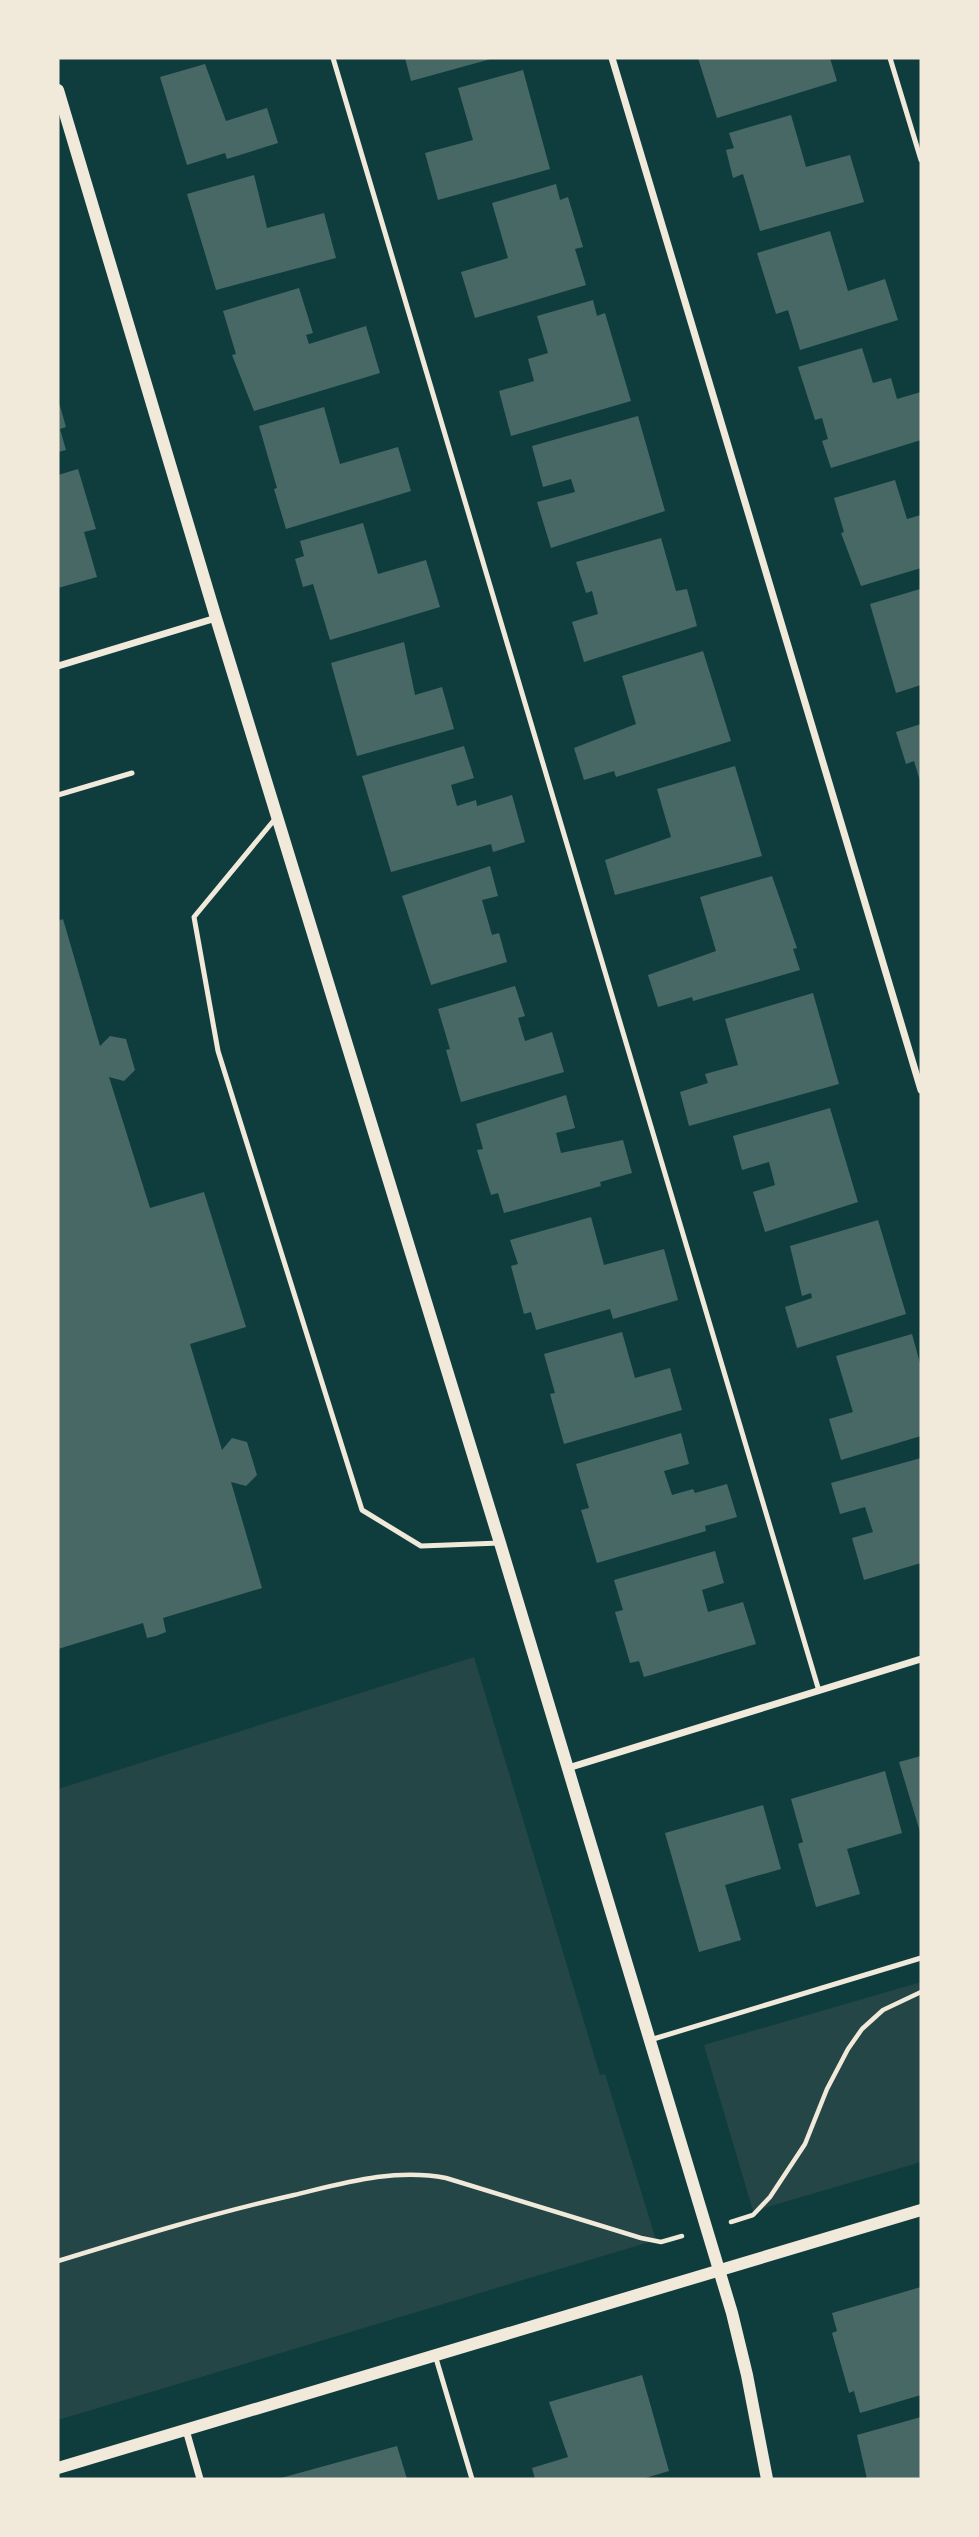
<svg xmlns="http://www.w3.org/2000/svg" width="979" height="2537" font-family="Overpass,sans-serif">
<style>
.green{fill:#244646}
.building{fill:#486865}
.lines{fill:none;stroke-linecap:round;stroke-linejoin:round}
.path{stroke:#f1e9da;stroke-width:4.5}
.service{stroke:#f1e9da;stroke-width:5}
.minor{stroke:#f1e9da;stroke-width:7}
.tertiary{stroke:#f1e9da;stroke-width:12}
</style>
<rect width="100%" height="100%" fill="#0f3d3e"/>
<g class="green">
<path d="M474,1657L600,2075L605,2074L656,2240L58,2420V1789Z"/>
<path d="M921,1982V2162L753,2211L704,2045Z"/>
</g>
<g class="building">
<path d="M405,58H491V59L411,81Z"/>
<path d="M698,58H830L837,81L717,118Z"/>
<path d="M205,64L226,121L267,108L278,143L227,159L225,153L187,165L160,77Z"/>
<path d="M523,70L550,169L438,200L425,153L473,140L458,88Z"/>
<path d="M791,115L806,167L850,155L864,202L760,231L743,174L733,178L726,150L734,148L729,133Z"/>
<path d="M254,175L267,228L324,213L336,258L216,290L187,194Z"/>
<path d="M556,184L560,200L568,197L583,247L575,249L586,285L475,318L461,272L508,258L492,203Z"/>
<path d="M830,231L848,291L885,279L898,320L800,350L788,310L776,314L757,253Z"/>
<path d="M299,288L313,333L306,335L309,344L366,326L380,373L254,411L232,355L236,354L223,311Z"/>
<path d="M593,300L597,316L605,313L631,401L511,436L499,391L534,381L528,359L548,353L537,316Z"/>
<path d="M862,348L873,383L891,378L897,399L921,392V440L831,468L822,441L828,439L822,418L815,420L798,367Z"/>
<path d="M58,399L66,427L60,429L66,450L58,452Z"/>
<path d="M324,407L340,464L398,447L411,491L286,529L274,489L277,488L259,426Z"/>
<path d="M638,416L665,511L551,548L537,502L575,492L571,479L543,487L532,446Z"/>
<path d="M78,469L96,529L84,532L97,577L58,588V475Z"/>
<path d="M895,480L907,519L921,515V568L861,586L841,533L844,532L834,498Z"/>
<path d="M363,523L378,574L426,560L440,607L330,640L313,584L303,587L295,559L304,556L300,541Z"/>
<path d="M661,538L676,591L687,589L697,626L584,662L572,622L598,614L592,591L586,593L576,562Z"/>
<path d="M920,589L921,685L896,693L870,604Z"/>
<path d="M404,642L415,695L442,687L454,729L357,756L331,663Z"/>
<path d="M703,651L731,741L616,777L614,771L584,780L574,748L636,724L622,676Z"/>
<path d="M921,724V784L914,761L906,764L896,732Z"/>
<path d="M464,746L474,778L451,785L457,806L476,800L477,806L512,795L525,842L493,852L491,844L391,872L362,776Z"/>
<path d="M735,766L762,856L615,895L605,860L671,837L657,789Z"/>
<path d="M490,866L498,896L482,900L492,935L499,933L507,962L431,985L402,896Z"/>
<path d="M772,876L797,948L793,949L800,970L693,1001L692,997L658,1007L648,975L716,951L700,897Z"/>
<path d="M63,919L100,1046L110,1036L126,1039L135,1070L124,1081L109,1077L150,1208L204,1192L246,1327L190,1344L222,1450L232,1438L247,1442L257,1475L246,1486L231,1482L262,1588L163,1618L166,1632L156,1636L147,1638L143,1623L58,1649V921Z"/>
<path d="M515,986L525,1016L518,1018L525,1041L552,1032L564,1072L461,1102L446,1050L450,1049L438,1009Z"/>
<path d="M813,993L839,1084L689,1126L680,1092L708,1083L705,1074L738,1065L725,1019Z"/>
<path d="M566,1095L575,1128L556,1133L561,1153L623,1140L632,1173L600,1182L601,1186L504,1213L498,1193L491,1195L477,1150L483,1149L476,1124Z"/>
<path d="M830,1108L858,1202L765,1232L753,1192L775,1185L769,1162L742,1170L733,1136Z"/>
<path d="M591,1217L604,1265L664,1249L678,1300L613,1319L610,1309L536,1330L531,1312L524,1314L511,1266L518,1264L510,1240Z"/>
<path d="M878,1220L906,1314L797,1348L785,1307L812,1298L811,1293L802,1296L790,1246Z"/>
<path d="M622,1332L635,1378L670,1368L682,1410L564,1444L550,1394L555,1393L544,1354Z"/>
<path d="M912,1334L921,1367V1436L841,1460L829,1419L853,1412L836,1356Z"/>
<path d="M681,1433L689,1464L664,1471L672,1495L693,1489L695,1493L727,1484L737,1517L705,1526L706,1531L597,1563L581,1510L589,1508L576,1464Z"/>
<path d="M921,1458V1563L864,1580L852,1538L873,1532L865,1507L840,1514L831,1483Z"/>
<path d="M715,1551L724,1583L702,1590L708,1612L743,1602L756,1644L644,1677L639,1661L630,1663L615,1612L623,1610L614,1580Z"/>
<path d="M921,1756V1835L899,1762Z"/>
<path d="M885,1771L902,1833L847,1849L860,1894L816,1907L798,1844L803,1842L791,1799Z"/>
<path d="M763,1805L781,1869L725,1885L741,1940L699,1952L665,1833Z"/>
<path d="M921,2287V2395L860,2413L854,2391L849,2393L832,2333L837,2331L832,2313Z"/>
<path d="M642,2375L669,2471L642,2479H535L532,2468L568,2457L549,2402Z"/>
<path d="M921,2417V2479H867L857,2435Z"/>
<path d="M397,2446L407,2479H281V2478Z"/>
</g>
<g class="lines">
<g class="path">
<path d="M731,2222L753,2215L770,2197L805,2144L827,2089L848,2049L862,2029L883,2010L921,1992"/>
<path d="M58,2261C136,2237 214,2213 294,2195C344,2183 394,2168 446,2178L641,2238L661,2242L682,2236"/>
</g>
<g class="service">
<path d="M333,58L819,1691"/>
<path d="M890,58L921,160"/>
<path d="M58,795L132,773"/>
<path d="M275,819L194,917L218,1051L362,1510L421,1546L500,1543"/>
<path d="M650,2040L921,1958"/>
<path d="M435,2355L472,2479"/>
</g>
<g class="minor">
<path d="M612,58L921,1090"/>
<path d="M58,666L216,618"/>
<path d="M568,1768L921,1659"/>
<path d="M186,2430L200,2479"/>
</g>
<g class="tertiary">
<path d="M58,90L216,618L500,1543L732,2313L747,2375L767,2479"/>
<path d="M58,2468L921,2210"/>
</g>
</g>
<rect width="979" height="2537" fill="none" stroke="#f1e9da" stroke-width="119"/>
</svg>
